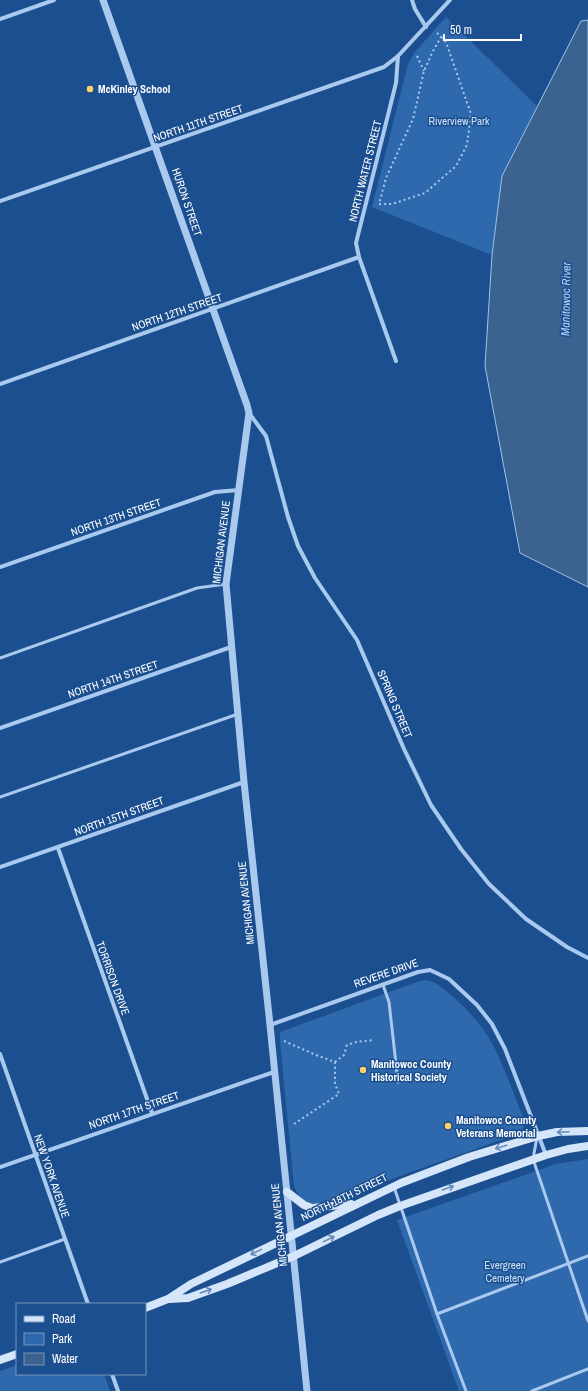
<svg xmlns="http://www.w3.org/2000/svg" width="588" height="1391" font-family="'Archivo Narrow',sans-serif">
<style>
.green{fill:#2e69ad}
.water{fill:#3c6290;stroke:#9cc4f0}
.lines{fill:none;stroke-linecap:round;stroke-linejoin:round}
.path{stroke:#a9c9ee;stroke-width:2;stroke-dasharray:2 3;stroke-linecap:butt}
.service{stroke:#a9c9ee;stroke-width:3}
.minor{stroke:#a9c9ee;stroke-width:4}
.tertiary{stroke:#a9c9ee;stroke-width:7}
.secondary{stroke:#d6e6fa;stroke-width:8}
.oneway{stroke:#668bba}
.poi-dot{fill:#ffd166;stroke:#1b4f8f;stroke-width:1.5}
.labels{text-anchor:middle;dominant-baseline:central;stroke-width:3;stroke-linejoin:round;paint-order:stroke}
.poi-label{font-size:11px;font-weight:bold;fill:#fff;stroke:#1b4f8f;text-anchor:start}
.park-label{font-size:11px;fill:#cfe3fa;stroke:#1b4f8f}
.street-label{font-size:11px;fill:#fff;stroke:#1b4f8f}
.water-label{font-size:12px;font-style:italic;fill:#b5d3f5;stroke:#1b4f8f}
</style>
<rect width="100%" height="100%" fill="#1b4f8f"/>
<g class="green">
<path d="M446,17L537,106L502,176L492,255L372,207L408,64L414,53Z"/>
<path d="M425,980C435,981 443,988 451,995C467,1009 486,1029 495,1049C506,1072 515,1096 524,1120V1127L518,1134L327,1202C310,1205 301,1203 294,1186L280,1042V1032L417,982Z"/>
<path d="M588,1159V1391H459L397,1220L556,1164Z"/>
<path d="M17,1365V1374H104L110,1391H0V1371Z"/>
</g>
<path class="water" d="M588,20V587L520,553L485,366L492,255L502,176L581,21Z"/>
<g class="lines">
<g class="path">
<path d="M437,33L441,37"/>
<path d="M441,37L446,42L471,114L467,145L456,166L425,193L392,204H379L386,178L413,119L424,71L433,51Z"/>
<path d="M417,56L424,71"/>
<path d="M284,1041L316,1055L335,1062V1084L339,1094L294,1124"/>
<path d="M335,1062L344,1055L347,1045L356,1042L373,1040"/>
</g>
<g class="service">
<path d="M0,658L197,588L226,584"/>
<path d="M0,797L238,714"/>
<path d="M383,985L389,1002L398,1082"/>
<path d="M537,1137L533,1159L588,1321"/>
<path d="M394,1187L437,1314L466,1391"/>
<path d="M0,1262L65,1239"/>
<path d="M437,1314L588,1256"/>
<path d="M532,1391L588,1369"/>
</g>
<g class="minor">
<path d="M412,0L415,9L426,27"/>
<path d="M0,19L54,0"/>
<path d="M0,201L384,67L398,56L450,0"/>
<path d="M396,361L359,257L356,243L396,83L398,56"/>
<path d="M0,384L359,257"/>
<path d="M249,413L266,436L288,517L298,546L315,578L357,640L404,749L431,805L461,849L489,884L526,919L567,947L588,958"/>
<path d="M0,567L215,492L239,490"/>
<path d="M0,728L231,647"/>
<path d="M58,848L152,1113"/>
<path d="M0,867L244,782"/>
<path d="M270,1025L418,972L430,970L449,979L477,1005L492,1024L505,1049L546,1155"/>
<path d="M0,1054L88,1304"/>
<path d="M0,1167L274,1072"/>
<path d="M112,1374L118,1391"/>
</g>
<path class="tertiary" d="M103,0L247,405L249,413L226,584L244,782L270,1025L307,1391"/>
<g class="secondary">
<path d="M287,1192L304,1205L312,1208L351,1204"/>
<path d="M169,1299L188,1298L227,1284L294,1256L378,1215L400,1206L546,1155L568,1149L588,1146"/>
<path d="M145,1308L168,1299L191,1284L401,1183L469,1157L538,1136L557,1132L588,1131"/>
<path d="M0,1360L17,1354"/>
</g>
</g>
<defs><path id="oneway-shaft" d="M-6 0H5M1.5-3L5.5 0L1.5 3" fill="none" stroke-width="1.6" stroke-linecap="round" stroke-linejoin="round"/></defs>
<g class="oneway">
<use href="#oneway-shaft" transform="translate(563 1132) rotate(177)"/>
<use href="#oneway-shaft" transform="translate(501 1147) rotate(163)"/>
<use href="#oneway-shaft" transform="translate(448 1188) rotate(-20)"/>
<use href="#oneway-shaft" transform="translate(329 1239) rotate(-26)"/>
<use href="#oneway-shaft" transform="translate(256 1252) rotate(154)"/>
<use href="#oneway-shaft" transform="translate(206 1291) rotate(-19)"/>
</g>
<g class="poi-dot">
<circle cx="90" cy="89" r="4"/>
<circle cx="363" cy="1070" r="4"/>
<circle cx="448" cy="1126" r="4"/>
</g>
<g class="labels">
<g class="poi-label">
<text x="98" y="89">McKinley School</text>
<text x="371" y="1064">Manitowoc County<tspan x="371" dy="13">Historical Society</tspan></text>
<text x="456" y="1120">Manitowoc County<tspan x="456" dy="13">Veterans Memorial</tspan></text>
</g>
<g class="park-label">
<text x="459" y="121">Riverview Park</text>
<text x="505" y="1265">Evergreen<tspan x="505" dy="13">Cemetery</tspan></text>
</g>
<g class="street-label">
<text transform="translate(198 123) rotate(-19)">NORTH 11TH STREET</text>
<text transform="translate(365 171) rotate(-76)">NORTH WATER STREET</text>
<text transform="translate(187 202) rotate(71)">HURON STREET</text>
<text transform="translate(177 312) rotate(-19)">NORTH 12TH STREET</text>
<text transform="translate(116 517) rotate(-19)">NORTH 13TH STREET</text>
<text transform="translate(221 542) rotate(-83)">MICHIGAN AVENUE</text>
<text transform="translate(113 679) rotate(-19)">NORTH 14TH STREET</text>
<text transform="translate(395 704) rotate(67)">SPRING STREET</text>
<text transform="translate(119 816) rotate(-20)">NORTH 15TH STREET</text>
<text transform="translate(246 903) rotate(-96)">MICHIGAN AVENUE</text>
<text transform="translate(386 973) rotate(-19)">REVERE DRIVE</text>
<text transform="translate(113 978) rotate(70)">TORRISON DRIVE</text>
<text transform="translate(134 1110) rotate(-19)">NORTH 17TH STREET</text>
<text transform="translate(52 1176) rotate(71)">NEW YORK AVENUE</text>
<text transform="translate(344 1197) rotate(-26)">NORTH 18TH STREET</text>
<text transform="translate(279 1225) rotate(-96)">MICHIGAN AVENUE</text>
</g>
<g class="water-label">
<text transform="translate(566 299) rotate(-89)">Manitowoc River</text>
</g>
</g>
<rect x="16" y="1303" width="130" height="72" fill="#1b4f8f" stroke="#7695bc"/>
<rect x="24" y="1316" width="20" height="6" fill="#d6e6fa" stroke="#7695bc"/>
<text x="52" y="1323" font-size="12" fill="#ffffff">Road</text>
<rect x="24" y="1333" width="20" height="12" fill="#2e69ad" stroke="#7695bc"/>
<text x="52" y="1343" font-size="12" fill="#ffffff">Park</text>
<rect x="24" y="1353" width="20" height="12" fill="#3c6290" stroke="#7695bc"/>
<text x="52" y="1363" font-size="12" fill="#ffffff">Water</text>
<path d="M444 34v6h77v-6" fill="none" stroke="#ffffff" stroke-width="2"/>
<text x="450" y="34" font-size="12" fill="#ffffff" stroke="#1b4f8f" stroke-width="3" paint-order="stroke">50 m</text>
</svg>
